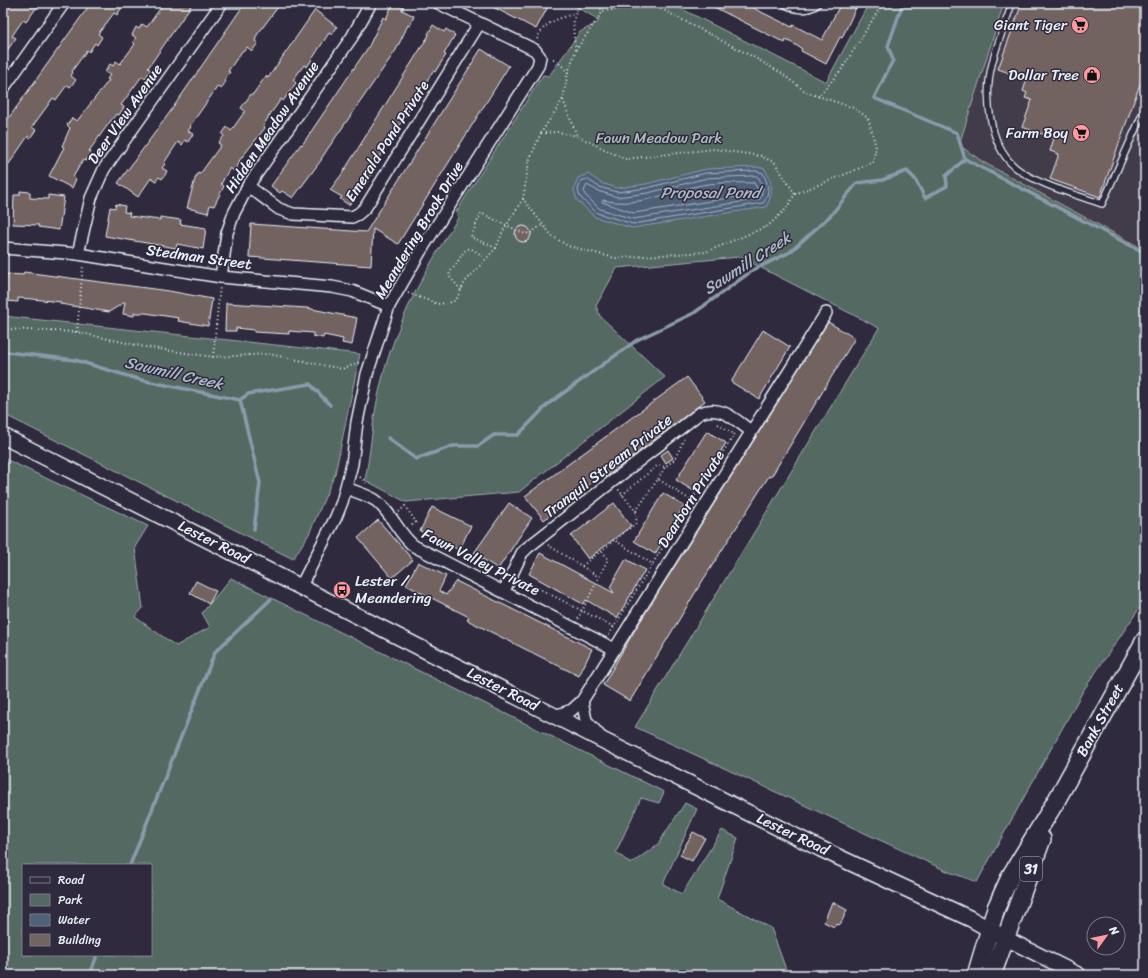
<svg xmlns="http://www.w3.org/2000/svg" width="1148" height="978" font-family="Sriracha,sans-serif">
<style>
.built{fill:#433b48}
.green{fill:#546964;stroke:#9eadae;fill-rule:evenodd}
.water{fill:#4d6178;stroke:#8b9bab}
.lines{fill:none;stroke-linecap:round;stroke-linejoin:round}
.shore{stroke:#aab7c5;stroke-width:1}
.stream{stroke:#8b9bab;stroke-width:3.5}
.building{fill:#736460;stroke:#e8f1f8}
.service-casing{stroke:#e8f1f8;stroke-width:8}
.minor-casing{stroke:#e8f1f8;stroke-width:14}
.tertiary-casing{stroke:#e8f1f8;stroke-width:17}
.secondary-casing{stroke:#e8f1f8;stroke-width:18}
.primary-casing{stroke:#e8f1f8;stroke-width:20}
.path{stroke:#e8f1f8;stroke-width:2;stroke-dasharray:1 3;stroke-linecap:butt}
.service{stroke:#2f2a3d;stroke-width:5.5}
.minor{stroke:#2f2a3d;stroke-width:11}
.tertiary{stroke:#2f2a3d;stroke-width:14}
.secondary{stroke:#2f2a3d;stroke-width:15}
.primary{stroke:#2f2a3d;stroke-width:17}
.labels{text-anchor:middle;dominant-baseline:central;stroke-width:3;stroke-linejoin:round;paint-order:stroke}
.shield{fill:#2f2a3d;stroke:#b0b5c0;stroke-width:1}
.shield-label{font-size:14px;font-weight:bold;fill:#e8f1f8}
.poi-label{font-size:15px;fill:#e8f1f8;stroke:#2f2a3d;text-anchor:end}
.street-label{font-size:15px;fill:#e8f1f8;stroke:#2f2a3d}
.park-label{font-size:15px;fill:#adbbbd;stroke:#2f2a3d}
.water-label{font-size:16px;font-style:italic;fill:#aab7c5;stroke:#2f2a3d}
</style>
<rect width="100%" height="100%" fill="#2f2a3d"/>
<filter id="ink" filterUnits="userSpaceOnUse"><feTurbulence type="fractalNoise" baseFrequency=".025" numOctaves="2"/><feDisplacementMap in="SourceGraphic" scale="8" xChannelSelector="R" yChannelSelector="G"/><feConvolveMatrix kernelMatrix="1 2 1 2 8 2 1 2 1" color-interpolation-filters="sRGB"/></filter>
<g filter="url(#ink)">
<path class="built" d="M1004,3H1145V250L983,162L959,145Z"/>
<g class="green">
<path d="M570,3H670L826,82L869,3H1004L959,145L983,162L1145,250V600L1083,691L977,882L949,872L635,727L879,328L740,257L617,268L596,306L600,316L665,377L519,492L406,502L365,480C371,451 372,421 379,392C393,328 423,273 458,218L456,212L543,75L549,76L580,32L597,23L599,20Z"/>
<path d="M3,316L360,354L335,474L309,534L293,559L3,414Z"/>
<path d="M3,458L148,526L135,547L143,608L135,617L176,646L210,627L202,613L231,578L664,792L659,803L641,798L616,852L631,864L658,844L685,803L697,809L663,884L682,894L722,830L738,838L717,899L771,928L788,975H3ZM23,865H151V955H23Z"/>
</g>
<path class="water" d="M757,167L765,169C772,185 775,190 766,207L632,228L595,217L577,200L574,190L578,178L588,174L601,183L617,188L646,184L706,169Z"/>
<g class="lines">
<g class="shore">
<path d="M756,171L763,173C768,184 771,193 763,203L633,224L597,213L580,197L578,190L581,181L587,179L599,187L617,192L647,188L706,173Z"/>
<path d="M756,176L759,178L763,188L760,199L633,219L600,209L585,195L584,191L587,185L598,191L617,197L648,193L707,178Z"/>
<path d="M754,183L757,188L755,194L634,213L602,202L603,200C639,209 673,189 708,184C723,182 739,183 754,183Z"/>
</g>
<g class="stream">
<path d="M965,159L1145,253"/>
<path d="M3,353L7,352L75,360L141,380L240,400L248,394L310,384L330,405"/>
<path d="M240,400L260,483L254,529"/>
<path d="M388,438L416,459L453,446H478L494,435H518L548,404L637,340L694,313L753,270L790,252L831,215L857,183L882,180L907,171L915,179L925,198L947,186L946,176L965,159L957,133L874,98L893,60L888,46L903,3"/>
<path d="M130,865L215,652L271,599"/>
<path d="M90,975L97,955"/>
</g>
</g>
<g class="building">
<path d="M5,3H40L26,22L23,20L12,36L16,38L3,56V6Z"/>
<path d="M91,3H120L119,5L122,7L117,15L114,13L98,34L102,37L97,45L95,43L89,52L87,50L72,71L73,72L71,76L76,80L70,87L67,85L56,100L53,98L48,105L32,127L36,130L30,138L28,136L9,164L3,159V126Z"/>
<path d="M164,3H193L148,68L151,70L145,78L142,76L121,105L124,107L119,115L116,114L104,130L89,151L91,152L86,161L83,160L73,177L76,179L72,188L49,176L64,147L62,146L70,128L67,125L72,118L77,121L109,80L107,79L110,75L105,72L110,64L113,66L116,61L120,64L135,44L133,42L136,38L132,35L136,27L139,29L142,24L147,27Z"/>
<path d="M245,3H281L257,35L255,41L258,43L252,51L247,47L244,51L243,50L228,71L230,72L224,80L226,81L221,89L218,86L190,126L191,127L188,131L193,134L188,142L185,140L182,145L178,142L164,163L165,164L162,168L167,171L165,175L162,179L159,177L156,181L151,178L138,197L118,183L170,112Z"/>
<path d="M393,3L404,7L402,10L414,16L410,26L408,25L396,50L329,147L321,159H322L293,198L282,191L280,193L271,186L301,144L302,145L369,46L383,17L386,19Z"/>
<path d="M485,3H550L536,29Z"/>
<path d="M706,3H747L757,10L792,27L793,25L822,40L841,3H858L842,38L840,37L826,64L801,51L802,49L794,44L786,40L785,43Z"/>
<path d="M1022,3H1145V70L1100,197L1050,179L1059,154L1050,151L1054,138L1022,127L1032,100L1025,98L1027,93L1023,91L1027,79L998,69Z"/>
<path d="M315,10L337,27L332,35L329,33L307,67L304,65L293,80L296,83L283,101L281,99L269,116L263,126L265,128L239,161L240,162L234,171L230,168L221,184L224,186L214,206L210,205L208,213L187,208L195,179L198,173L200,174L221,145L218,143L224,136L222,134L227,127L231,131L245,111L241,108L251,94H253L266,76L268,78Z"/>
<path d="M433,25L444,32L446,29L455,35L444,54L446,55L435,72L433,71L372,169L374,171L363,188L362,187L359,190L349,205L340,199L342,197L330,190L342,174L429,35L428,34Z"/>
<path d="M481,49L509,66L398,244L373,229L371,266L249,257L251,224L366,232Z"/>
<path d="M20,191L30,192V198L48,199V195L64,197L59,230L38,227L39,225L13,224L14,195H20Z"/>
<path d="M116,204L125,206L124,212L130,213L129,216L160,220V217L181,220L180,224L206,228L203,249L177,244L176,248L105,236L110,207L115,208Z"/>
<circle cx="523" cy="234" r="8"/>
<path d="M24,272L169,291L212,299L208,326L178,321L179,318L145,313H134V316L123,314L125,302L109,312L60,304L61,302L32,299L18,298V302L6,301V299H3V276H7V274L23,275Z"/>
<path d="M226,303L307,308L357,318L352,345L342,343L343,339L324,335L323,338L313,336V333L289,331V334L254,332V330L236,328V331H225Z"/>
<path d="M828,322L855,338L771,477L769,476L698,588L630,701L603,685L636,628Z"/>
<path d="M763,330L790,347L759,399L731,382Z"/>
<path d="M687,377L705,401L606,477L603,474L544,520L525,496Z"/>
<path d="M707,431L726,443L695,492L676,480Z"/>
<path d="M668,450L673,458L666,463L661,455Z"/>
<path d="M663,493L684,506L655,554L634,541Z"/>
<path d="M509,503L532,518L498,569L474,553Z"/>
<path d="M614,503L631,526L588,559L571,536Z"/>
<path d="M432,507L471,526L459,550L420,531Z"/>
<path d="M378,520L413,560L392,578L358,538Z"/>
<path d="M540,553L614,593L610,587L626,559L645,570L617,618L586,600L583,604L529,574Z"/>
<path d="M418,562L446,576L439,591L446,595L456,581L592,649L579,676L467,620L469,617L406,585Z"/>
<path d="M196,581L216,591L209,604L190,593Z"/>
<path d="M693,832L705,838L692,861L680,855Z"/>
<path d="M832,902L847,910L841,923L839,925L836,924L834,927L824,922Z"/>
</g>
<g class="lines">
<defs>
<path id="service" d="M1012,3C1006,23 997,43 992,64C984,96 989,145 1015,167C1035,184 1077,195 1102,204L1145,108"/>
<g id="minor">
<path d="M788,3C798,8 806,9 815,3"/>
<path d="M3,89L64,3"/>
<path d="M248,186L279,209L293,214L352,217L358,214L365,208L479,24"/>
<path d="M3,248L78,254L221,277L332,287L352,291L389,306"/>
<path d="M78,254L91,198L104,169L222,3"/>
<path d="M221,277L227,233L234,213L248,186L352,37L371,3"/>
<path d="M346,488C356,492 367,495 375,500C391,511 398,534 414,546L614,649"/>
<path d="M301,586L336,517L342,502L352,464L357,422L367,374L389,306L420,252L538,66L540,57L535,50L438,3"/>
<path d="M504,591L522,553L527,548L700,413C721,404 735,420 751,431"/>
<path d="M582,701L586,720L600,736"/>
<path d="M555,716L572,710L582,701L826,313"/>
</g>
<path id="tertiary" d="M1005,938L1079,975"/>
<path id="secondary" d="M3,436L604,741L821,849L971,919L1005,938"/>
<g id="primary">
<path d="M976,975L996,908L1011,875L1056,801L1145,640"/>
<path d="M992,975L1042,839"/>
</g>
</defs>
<use href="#service" class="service-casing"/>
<use href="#minor" class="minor-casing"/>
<use href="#tertiary" class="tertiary-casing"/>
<use href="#secondary" class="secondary-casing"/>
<use href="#primary" class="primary-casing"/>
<g class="path">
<path d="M595,3L603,11"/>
<path d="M654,5L757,59L781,73L806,92L854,108L868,118L876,147L873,162L851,172L795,194L785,210L768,226L706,252L615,258L568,246L552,236L523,199L529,161L541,133L563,99L568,72L576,50L603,11Z"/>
<path d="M537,39C543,23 558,18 574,14"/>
<path d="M576,50C573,31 571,20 580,3"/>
<path d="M549,59H555L568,72"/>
<path d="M818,97L842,69L883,3"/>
<path d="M563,100L577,136L625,159L714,149L761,156L775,163L795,194"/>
<path d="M541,133L558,132L577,136"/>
<path d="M496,248L471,237L481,213L525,234L532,232L542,225"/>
<path d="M461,290L449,276C450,270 454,268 457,263C467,245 468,245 485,258"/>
<path d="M408,293L438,304L453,302L457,298L465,282L496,248L503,231L523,199"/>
<path d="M3,329L77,332L145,347L213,357L269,354L342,369L358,363L359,361"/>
<path d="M77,332L83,265"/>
<path d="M213,357L220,286"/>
<path d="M718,424L734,434"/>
<path d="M360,477L366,483"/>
<path d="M658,479L665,467L675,459L684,439"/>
<path d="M622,495L658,465L665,467"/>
<path d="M636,511L658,479L695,503"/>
<path d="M399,512L405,506L416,522L410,527"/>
<path d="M616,541L654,565"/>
<path d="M548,545L599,577"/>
<path d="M582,566L636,523L637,513L618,489"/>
<path d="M520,579L616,628"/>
<path d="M578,619L608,559L602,551"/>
<path d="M609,635L691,501L736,432"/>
</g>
<use href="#service" class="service"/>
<use href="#minor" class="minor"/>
<use href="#tertiary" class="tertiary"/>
<use href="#secondary" class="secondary"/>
<use href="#primary" class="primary"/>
</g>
</g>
<defs>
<symbol id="supermarket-disc" viewBox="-11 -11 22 22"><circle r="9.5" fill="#ff9aa2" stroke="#2f2a3d"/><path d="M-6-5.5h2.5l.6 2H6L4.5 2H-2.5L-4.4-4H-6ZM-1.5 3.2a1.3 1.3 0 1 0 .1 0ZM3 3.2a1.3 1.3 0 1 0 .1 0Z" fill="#111"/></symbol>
<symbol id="shop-disc" viewBox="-11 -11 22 22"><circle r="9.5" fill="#ff9aa2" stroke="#2f2a3d"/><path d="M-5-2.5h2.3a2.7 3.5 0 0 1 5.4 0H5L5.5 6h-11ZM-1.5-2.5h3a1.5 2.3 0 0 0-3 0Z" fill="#111"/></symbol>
<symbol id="bus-disc" viewBox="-11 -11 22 22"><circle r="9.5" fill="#ff9aa2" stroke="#2f2a3d"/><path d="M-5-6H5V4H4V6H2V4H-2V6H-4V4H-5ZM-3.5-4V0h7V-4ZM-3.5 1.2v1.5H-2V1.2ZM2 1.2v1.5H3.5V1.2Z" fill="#111"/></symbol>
</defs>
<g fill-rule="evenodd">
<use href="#supermarket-disc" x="1070" y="15" width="20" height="20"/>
<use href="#shop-disc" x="1082" y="65" width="20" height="20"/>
<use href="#supermarket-disc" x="1071" y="123" width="20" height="20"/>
<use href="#bus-disc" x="332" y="580" width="20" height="20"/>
</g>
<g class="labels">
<rect class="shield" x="1020" y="857" width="22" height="24" rx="3"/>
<g class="shield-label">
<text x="1031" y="869">31</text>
</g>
<g class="poi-label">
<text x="1067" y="25">Giant Tiger</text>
<text x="1079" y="75">Dollar Tree</text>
<text x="1068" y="133">Farm Boy</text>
<text x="355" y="581" text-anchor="start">Lester /<tspan x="355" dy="17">Meandering</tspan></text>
</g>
<g class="street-label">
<text transform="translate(125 114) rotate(-55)">Deer View Avenue</text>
<text transform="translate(272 127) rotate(-56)">Hidden Meadow Avenue</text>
<text transform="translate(387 141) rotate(-57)">Emerald Pond Private</text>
<text transform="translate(419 230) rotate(-59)">Meandering Brook Drive</text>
<text transform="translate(199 257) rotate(8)">Stedman Street</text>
<text transform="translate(608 466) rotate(-38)">Tranquil Stream Private</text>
<text transform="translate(691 499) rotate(-58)">Dearborn Private</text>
<text transform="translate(214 542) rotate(27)">Lester Road</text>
<text transform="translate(481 562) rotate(27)">Fawn Valley Private</text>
<text transform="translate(503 689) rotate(27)">Lester Road</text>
<text transform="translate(1100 720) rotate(-61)">Bank Street</text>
<text transform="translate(793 834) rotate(26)">Lester Road</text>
</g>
<g class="park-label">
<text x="659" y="138">Fawn Meadow Park</text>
</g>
<g class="water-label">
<text x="710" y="192">Proposal Pond</text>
<text transform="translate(747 263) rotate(-33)">Sawmill Creek</text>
<text transform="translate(174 373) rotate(13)">Sawmill Creek</text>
</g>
</g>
<rect width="1148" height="978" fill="none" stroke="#2f2a3d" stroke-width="16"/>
<rect x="8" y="8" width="1132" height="962" fill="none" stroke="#e8f1f8" stroke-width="1.5" filter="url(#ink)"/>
<rect x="22" y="864" width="130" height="92" fill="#2f2a3d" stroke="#797a88"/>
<rect x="30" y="877" width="20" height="6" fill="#2f2a3d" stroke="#797a88"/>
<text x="58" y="884" font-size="12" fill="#e8f1f8">Road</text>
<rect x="30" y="894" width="20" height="12" fill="#546964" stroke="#797a88"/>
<text x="58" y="904" font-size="12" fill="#e8f1f8">Park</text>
<rect x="30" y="914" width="20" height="12" fill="#4d6178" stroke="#797a88"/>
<text x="58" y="924" font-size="12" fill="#e8f1f8">Water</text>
<rect x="30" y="934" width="20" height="12" fill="#736460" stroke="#797a88"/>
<text x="58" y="944" font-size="12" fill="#e8f1f8">Building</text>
<g transform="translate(1106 936) rotate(57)"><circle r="19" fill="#2f2a3d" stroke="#797a88"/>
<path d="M0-3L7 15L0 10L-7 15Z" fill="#ff9aa2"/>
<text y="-6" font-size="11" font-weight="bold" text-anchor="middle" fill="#e8f1f8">N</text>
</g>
</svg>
